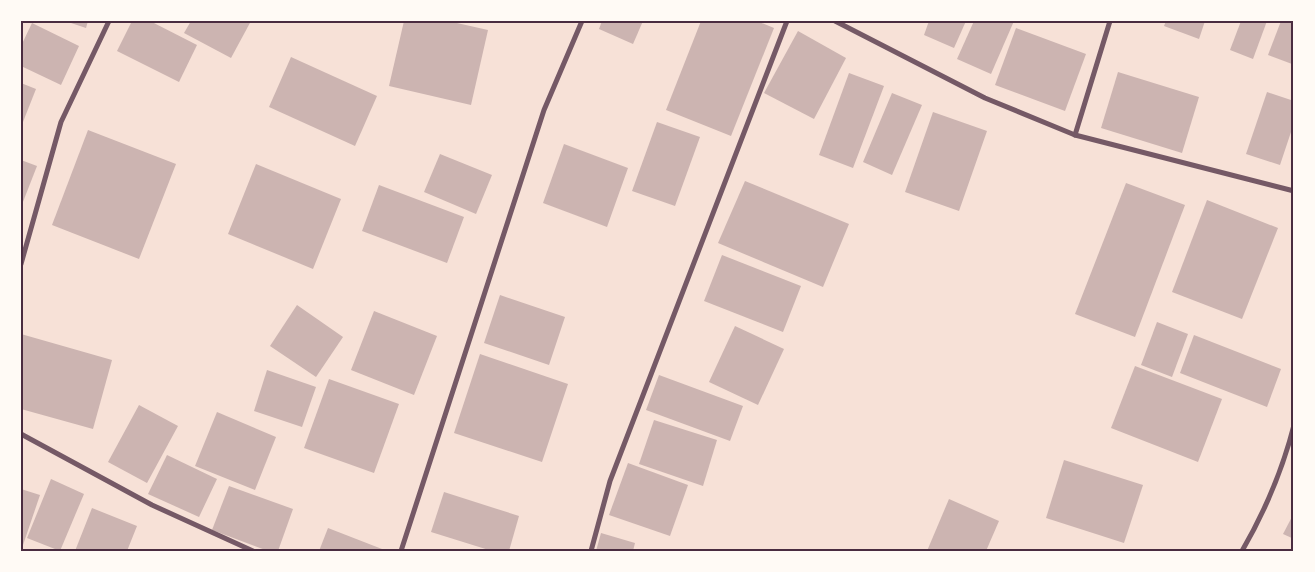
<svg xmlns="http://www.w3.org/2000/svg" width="1315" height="572" font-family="Commissioner,sans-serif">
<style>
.building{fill:#ccb4b1}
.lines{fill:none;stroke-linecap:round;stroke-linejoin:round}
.minor{stroke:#755966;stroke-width:5}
.neatline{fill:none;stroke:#4a2c40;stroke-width:2}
</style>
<rect width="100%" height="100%" fill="#f7e1d7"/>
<g class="building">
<path d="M65,21H88L86,28Z"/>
<path d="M132,21H150L197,45L179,82L117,51Z"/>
<path d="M191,21H251L231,58L184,33Z"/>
<path d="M404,21H448L488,30L471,105L389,86Z"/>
<path d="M602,21H643L633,44L599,29Z"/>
<path d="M701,21H757L774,28L731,136L666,110Z"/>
<path d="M929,21H966L954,48L924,35Z"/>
<path d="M974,21H1014L991,74L957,59Z"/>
<path d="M1166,21H1205L1199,39L1164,26Z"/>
<path d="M1241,21H1267L1253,59L1230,50Z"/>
<path d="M1281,21H1294V58L1292,64L1268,55Z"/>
<path d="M32,23L79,46L61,85L21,66V46Z"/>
<path d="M1016,28L1086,54L1065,111L995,85Z"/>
<path d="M798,31L846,58L814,119L764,93Z"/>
<path d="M291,57L377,96L355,146L269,107Z"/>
<path d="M1118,72L1199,97L1182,153L1101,128Z"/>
<path d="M849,73L884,86L853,168L819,155Z"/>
<path d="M21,83L36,89L21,127Z"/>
<path d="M1267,92L1294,101V123L1280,165L1246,154Z"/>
<path d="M892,93L922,105L892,175L863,162Z"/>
<path d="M933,112L987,131L959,211L905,192Z"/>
<path d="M657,122L700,137L675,206L632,191Z"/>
<path d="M88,130L176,164L139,259L52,225Z"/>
<path d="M564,144L628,168L607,227L543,203Z"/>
<path d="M440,154L492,175L476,214L424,192Z"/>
<path d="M21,160L37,166L21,207Z"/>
<path d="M256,164L341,199L313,269L228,234Z"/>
<path d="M745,181L849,224L823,287L718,243Z"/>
<path d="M1126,183L1185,205L1135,337L1075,314Z"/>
<path d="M379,185L464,217L447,263L362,231Z"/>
<path d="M1207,200L1278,228L1242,319L1172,292Z"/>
<path d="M722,255L801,286L783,332L704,301Z"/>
<path d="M500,295L565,317L549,365L484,343Z"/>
<path d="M297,305L343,337L316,377L270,346Z"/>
<path d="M374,311L437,336L414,395L351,370Z"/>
<path d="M1157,322L1188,334L1172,377L1141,365Z"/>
<path d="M735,326L784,349L758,405L709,382Z"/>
<path d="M21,334L112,360L93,429L21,409Z"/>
<path d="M1194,335L1281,369L1267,407L1180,373Z"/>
<path d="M480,354L568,384L542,462L454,433Z"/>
<path d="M1135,366L1222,399L1198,462L1111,428Z"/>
<path d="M267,370L316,387L302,427L254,411Z"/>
<path d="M659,375L743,406L730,441L646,410Z"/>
<path d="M329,379L399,404L374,473L304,448Z"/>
<path d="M139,405L178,426L147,483L108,462Z"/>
<path d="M217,412L276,437L255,490L195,466Z"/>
<path d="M654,420L717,440L703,486L639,464Z"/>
<path d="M167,455L217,479L199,517L148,494Z"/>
<path d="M1064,460L1143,485L1124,543L1046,518Z"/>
<path d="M628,463L688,485L670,536L609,515Z"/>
<path d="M51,479L84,494L60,551L27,538Z"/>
<path d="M229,486L293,509L278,551H268L212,530Z"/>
<path d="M21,489L40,495L22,548H21Z"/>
<path d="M444,492L519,516L509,551H492L431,532Z"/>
<path d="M949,499L999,521L986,551H927Z"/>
<path d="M92,508L137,526L127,551H75Z"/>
<path d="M1294,513V539L1283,534Z"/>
<path d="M328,528L382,549L381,551H319Z"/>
<path d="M601,533L635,543L633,551H596Z"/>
</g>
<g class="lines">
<g class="minor">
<path d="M835,21L985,98L1075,135L1294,191"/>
<path d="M1075,135L1110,21"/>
<path d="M21,264L61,122L109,21"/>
<path d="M21,434L152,505L253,551"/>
<path d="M401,551L544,110L582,21"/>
<path d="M591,551L610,481L787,21"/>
<path d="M1242,551C1264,513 1283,468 1294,425"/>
</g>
</g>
<rect width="1315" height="572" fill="none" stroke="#fffaf5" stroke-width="45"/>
<rect x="22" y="22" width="1270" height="528" class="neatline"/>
</svg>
